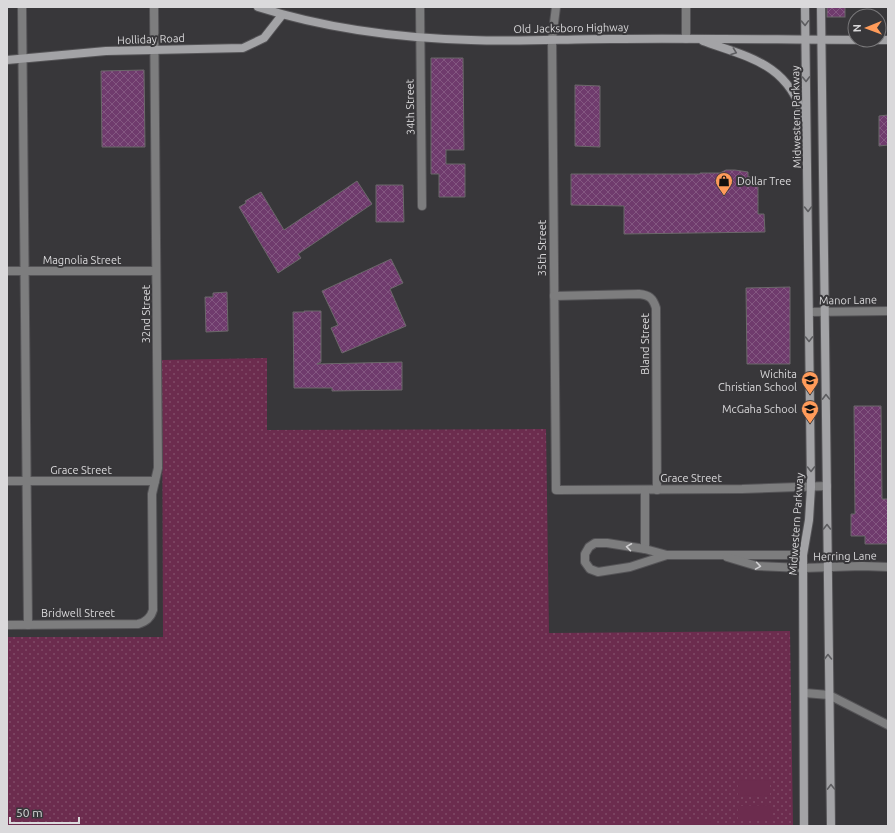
<svg xmlns="http://www.w3.org/2000/svg" width="895" height="833" font-family="Ubuntu,sans-serif">
<style>
.grass{fill:url(#grass-dots)}
.garden{fill:#6c2c4e}
.building{fill:url(#building-cross-hatch);stroke:#6b686a}
.lines{fill:none;stroke-linecap:round;stroke-linejoin:round}
.street-casing{stroke:#555457;stroke-width:10}
.secondary-casing{stroke:#555457;stroke-width:10}
.street{stroke:#7d7d7e;stroke-width:8}
.secondary{stroke:#a3a3a6;stroke-width:8}
.oneway{stroke:#5d5d60}
.oneway2{stroke:#d1d0d2}
.labels{text-anchor:middle;dominant-baseline:central;stroke-width:4;stroke-linejoin:round;paint-order:stroke}
.street-label{font-size:11px;fill:#dad9db;stroke:#38373a}
.poi-label{font-size:11px;fill:#dad9db;stroke:#38373a;text-anchor:end}
</style>
<defs>
<pattern id="grass-dots" width="8" height="8" patternUnits="userSpaceOnUse"><rect width="8" height="8" fill="#6c2c4e"/><path d="M2 2h.1M6 6h.1" fill="none" stroke="#804a67" stroke-width="1.8" stroke-linecap="round"/></pattern>
<pattern id="building-cross-hatch" width="8" height="8" patternUnits="userSpaceOnUse"><rect width="8" height="8" fill="#6f3b6d"/><path d="M0 0l8 8M0 8l8-8" fill="none" stroke="#835781"/></pattern>
</defs>
<rect width="100%" height="100%" fill="#38373a"/>
<path class="grass" d="M267,358V430L546,429L549,633L790,631L793,826H7V637H163L162,360Z"/>
<g class="garden">
<path d="M770,780V795L738,796V781Z"/>
<path d="M771,805V820L738,821V806Z"/>
<path d="M716,820V826H684V820Z"/>
</g>
<g class="building">
<rect x="827" y="7" width="18" height="10"/>
<path d="M431,58H463L464,150H446V164H465V197H439V174H431Z"/>
<path d="M144,70L145,147H102L101,71Z"/>
<path d="M575,85L600,86V147L575,146Z"/>
<path d="M888,115V145L879,146V116Z"/>
<path d="M726,170H735L748,172V177H758V214H764L765,232L624,234V206L571,205V174H700V173H720Z"/>
<path d="M357,181L372,204L298,254L301,258L278,273L239,207L246,203L245,201L261,192L284,230Z"/>
<path d="M376,185H403L404,222H376Z"/>
<path d="M391,259L403,283L390,289L406,326L342,353L331,328L338,325L322,291Z"/>
<path d="M790,287V364H747L746,288Z"/>
<path d="M227,292L228,331L206,332L205,297H213V293Z"/>
<path d="M304,311H321V362L317,364L402,362V390L332,391V388H294L293,312H304Z"/>
<path d="M854,406H881L882,499H888V544H865V536H851V514H855Z"/>
</g>
<g class="lines">
<defs>
<g id="street">
<path d="M22,7L28,625"/>
<path d="M420,7L422,206"/>
<path d="M556,7L552,39L556,490L742,489L827,486"/>
<path d="M686,7V39"/>
<path d="M7,271H156"/>
<path d="M554,296L639,294C649,295 653,298 656,308L657,490"/>
<path d="M809,312L888,311"/>
<path d="M7,481H155"/>
<path d="M645,490V549"/>
<path d="M667,555L630,567L598,572L590,569L585,562V554L589,547L595,543H607L645,549L667,555H803"/>
<path d="M727,557L757,566L803,568L862,566L888,567"/>
<path d="M7,625L138,624C146,622 151,617 153,610L152,494L158,468L154,7"/>
<path d="M805,693L829,695L888,725"/>
</g>
<g id="secondary">
<path d="M258,7C327,29 399,38 471,40C518,42 565,39 611,39C703,38 796,40 888,40"/>
<path d="M821,7L831,826"/>
<path d="M703,41C751,58 788,64 804,118"/>
<path d="M7,60L106,51L243,48L264,38L282,15"/>
<path d="M804,826L803,555L809,520L811,487L805,7"/>
</g>
</defs>
<use href="#street" class="street-casing"/>
<use href="#secondary" class="secondary-casing"/>
<use href="#street" class="street"/>
<use href="#secondary" class="secondary"/>
</g>
<defs><path id="oneway-chevron" d="M-2-3.5L2.5 0L-2 3.5" fill="none" stroke-width="1.6" stroke-linecap="round" stroke-linejoin="round"/></defs>
<g class="oneway">
<use href="#oneway-chevron" transform="translate(805 23) rotate(88)"/>
<use href="#oneway-chevron" transform="translate(734 52) rotate(20)"/>
<use href="#oneway-chevron" transform="translate(806 79) rotate(89)"/>
<use href="#oneway-chevron" transform="translate(808 209) rotate(89)"/>
<use href="#oneway-chevron" transform="translate(809 339) rotate(89)"/>
<use href="#oneway-chevron" transform="translate(826 397) rotate(-91)"/>
<use href="#oneway-chevron" transform="translate(811 469) rotate(89)"/>
<use href="#oneway-chevron" transform="translate(827 527) rotate(-90)"/>
<use href="#oneway-chevron" transform="translate(828 657) rotate(-91)"/>
<use href="#oneway-chevron" transform="translate(831 787) rotate(-91)"/>
</g>
<g class="oneway2">
<use href="#oneway-chevron" transform="translate(629 547) rotate(-172)"/>
<use href="#oneway-chevron" transform="translate(758 566) rotate(9)"/>
</g>
<defs>
<symbol id="shop-pin" viewBox="-11 -11 22 30"><path d="M0 17L-7.5 6A9.5 9.5 0 1 1 7.5 6Z" fill="#ff9b5a" stroke="#38373a"/><path d="M-5-2.5h2.3a2.7 3.5 0 0 1 5.4 0H5L5.5 6h-11ZM-1.5-2.5h3a1.5 2.3 0 0 0-3 0Z" fill="#111"/></symbol>
<symbol id="school-pin" viewBox="-11 -11 22 30"><path d="M0 17L-7.5 6A9.5 9.5 0 1 1 7.5 6Z" fill="#ff9b5a" stroke="#38373a"/><path d="M0-5L7-2L0 1L-7-2ZM-4 1L0 2.5L4 1V4Q0 6-4 4Z" fill="#111"/></symbol>
</defs>
<g fill-rule="evenodd">
<use href="#shop-pin" x="714" y="171" width="20" height="27"/>
<use href="#school-pin" x="800" y="370" width="20" height="27"/>
<use href="#school-pin" x="800" y="399" width="20" height="27"/>
</g>
<g class="labels">
<g class="street-label">
<text transform="translate(571 28) rotate(-1)">Old Jacksboro Highway</text>
<text transform="translate(151 39) rotate(-2)">Holliday Road</text>
<text transform="translate(410 107) rotate(-91)">34th Street</text>
<text transform="translate(796 117) rotate(-91)">Midwestern Parkway</text>
<text transform="translate(542 248) rotate(-90)">35th Street</text>
<text x="82" y="260">Magnolia Street</text>
<text transform="translate(848 300) rotate(-1)">Manor Lane</text>
<text transform="translate(146 314) rotate(-90)">32nd Street</text>
<text transform="translate(645 344) rotate(-90)">Bland Street</text>
<text x="81" y="470">Grace Street</text>
<text x="691" y="478">Grace Street</text>
<text transform="translate(796 524) rotate(-86)">Midwestern Parkway</text>
<text transform="translate(845 556) rotate(-1)">Herring Lane</text>
<text x="78" y="613">Bridwell Street</text>
</g>
<g class="poi-label">
<text x="737" y="181" text-anchor="start">Dollar Tree</text>
<text x="797" y="374">Wichita<tspan x="797" dy="13">Christian School</tspan></text>
<text x="797" y="409">McGaha School</text>
</g>
</g>
<rect width="895" height="833" fill="none" stroke="#dad9db" stroke-width="16"/>
<g transform="translate(867 28) rotate(269)"><circle r="19" fill="#38373a" stroke="#79787a"/>
<path d="M0-3L7 15L0 10L-7 15Z" fill="#ff9b5a"/>
<text y="-6" font-size="11" font-weight="bold" text-anchor="middle" fill="#dad9db">N</text>
</g>
<path d="M10 817v6h69v-6" fill="none" stroke="#dad9db" stroke-width="2"/>
<text x="16" y="817" font-size="12" fill="#dad9db" stroke="#38373a" stroke-width="3" paint-order="stroke">50 m</text>
</svg>
